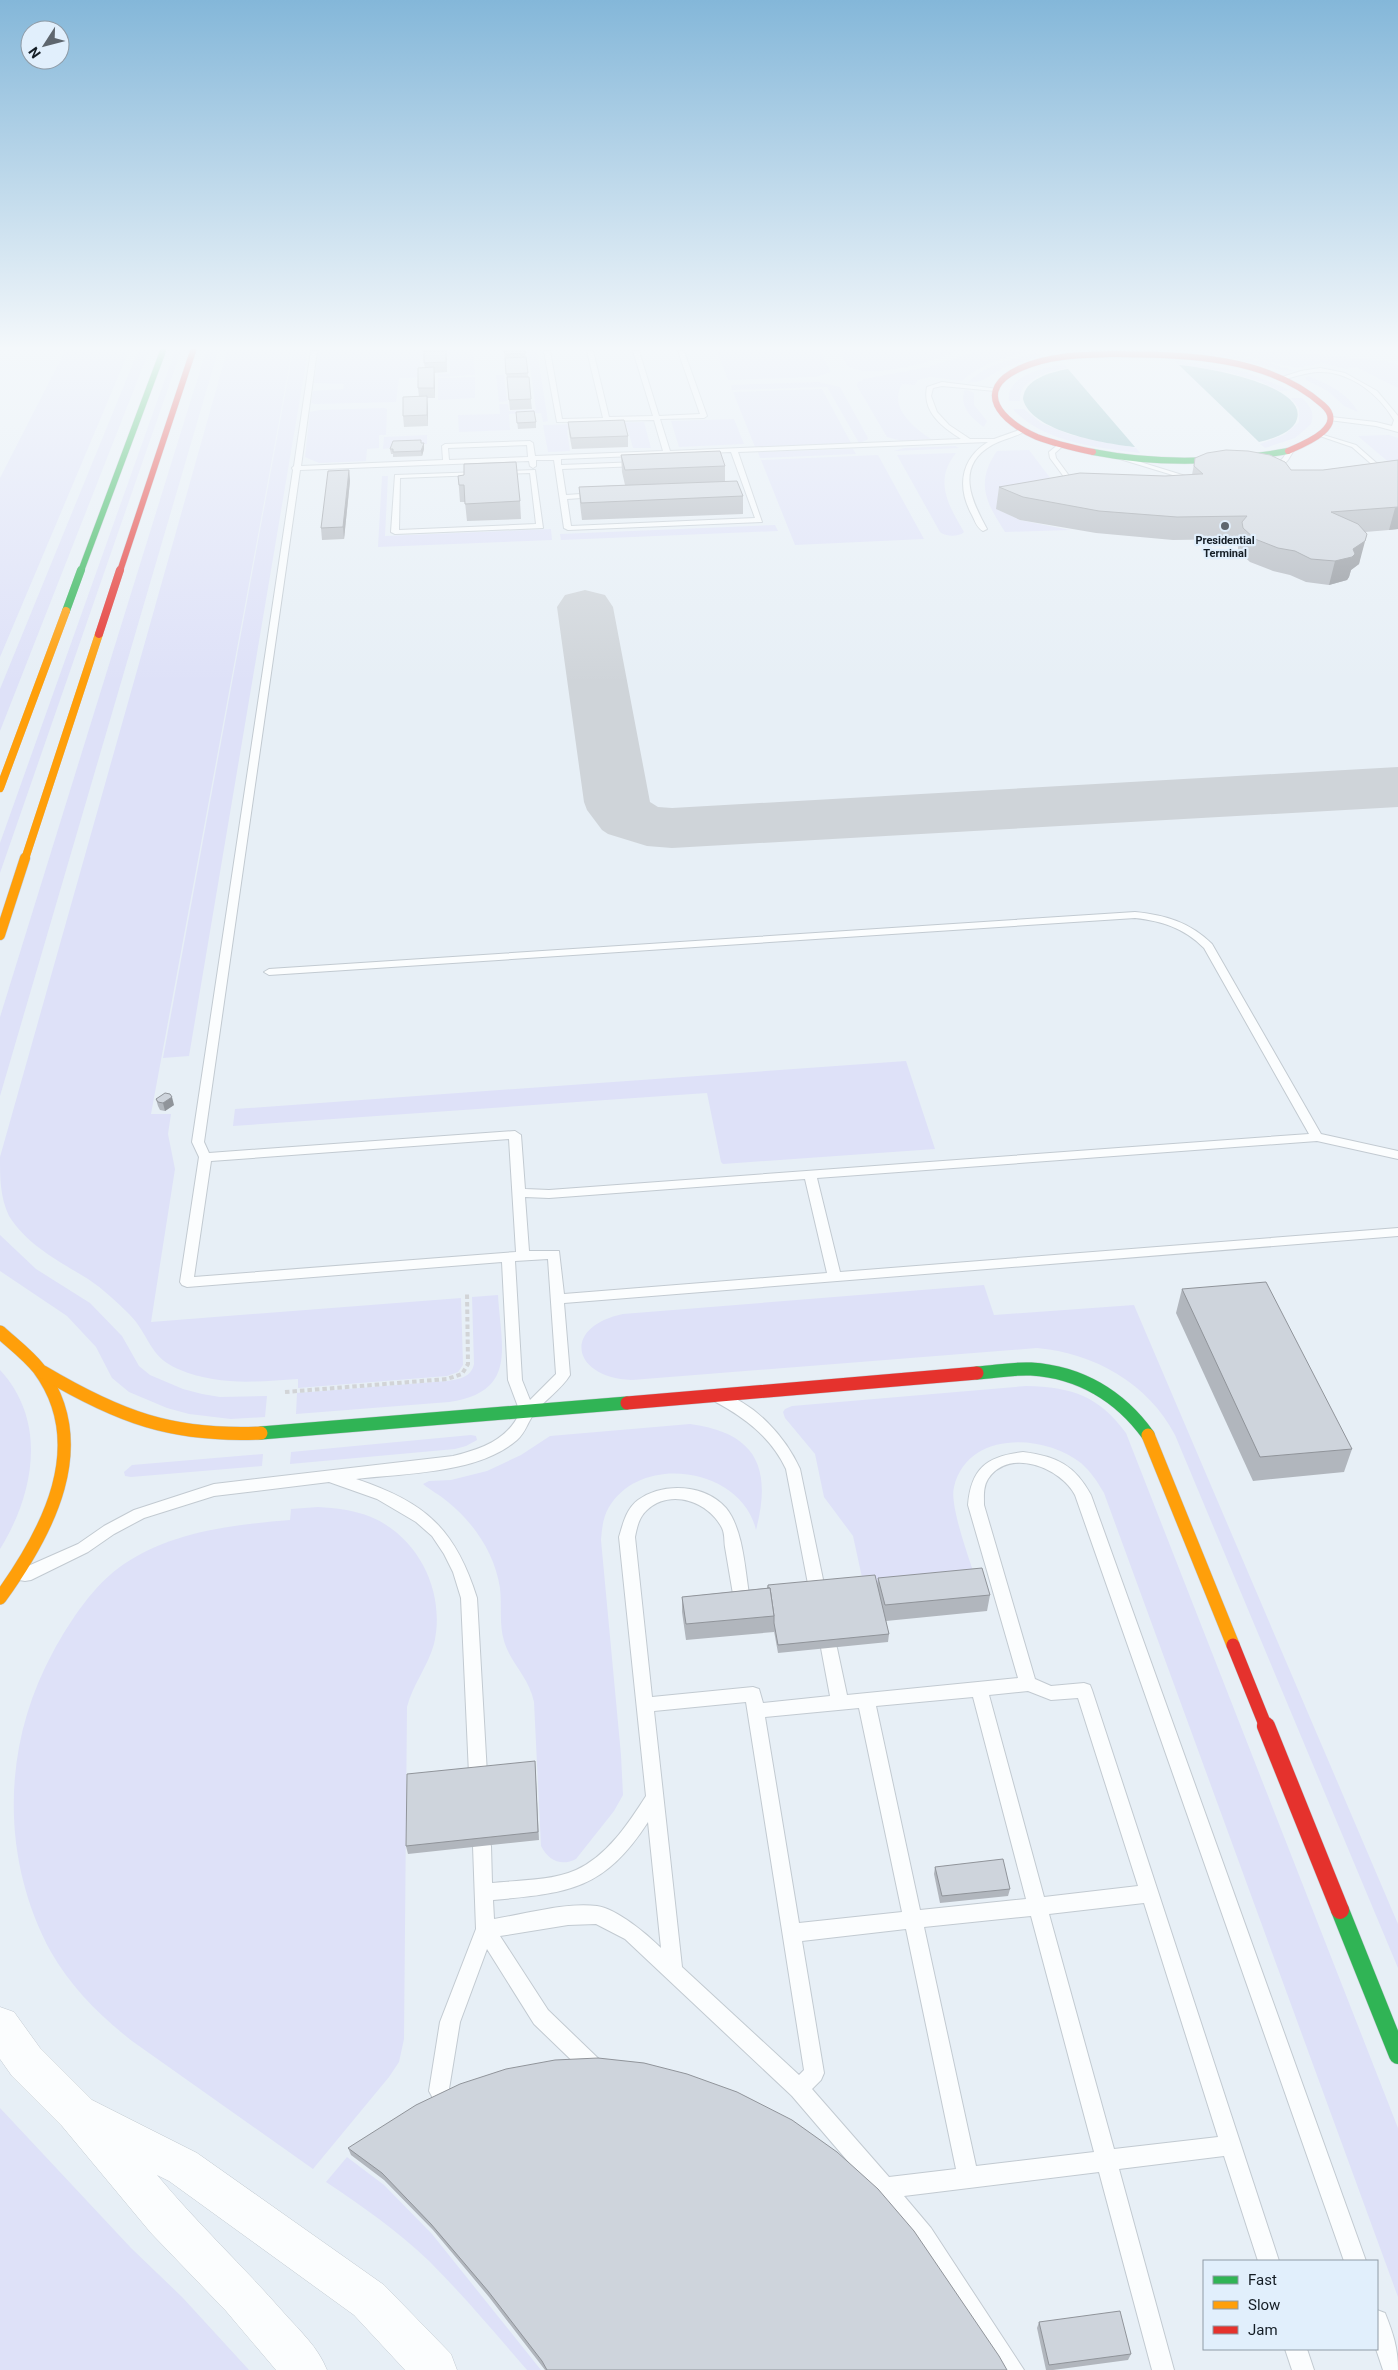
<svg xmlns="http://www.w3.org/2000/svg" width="1398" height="2370" font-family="Roboto,sans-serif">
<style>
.green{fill:#dee1f8}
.water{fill:#8fbcc2}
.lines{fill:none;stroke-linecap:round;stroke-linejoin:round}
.taxiway{fill:#cfd4d9;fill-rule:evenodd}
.lane-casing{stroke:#c2cad1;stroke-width:2}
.street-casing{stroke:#c2cad1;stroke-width:1}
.fast-far3-casing{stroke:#c2cad1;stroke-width:7}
.fast-far2-casing{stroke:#c2cad1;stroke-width:8}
.fast-far1-casing{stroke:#c2cad1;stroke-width:14}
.fast-casing{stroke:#c2cad1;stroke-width:19}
.slow-far2-casing{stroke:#c2cad1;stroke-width:8}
.slow-far1-casing{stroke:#c2cad1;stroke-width:11}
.slow-casing{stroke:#c2cad1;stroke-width:14}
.jam-far3-casing{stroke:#c2cad1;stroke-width:7}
.jam-far2-casing{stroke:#c2cad1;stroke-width:8}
.jam-far1-casing{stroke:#c2cad1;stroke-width:14}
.jam-casing{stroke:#c2cad1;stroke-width:19}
.path{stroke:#d2d4d7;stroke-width:4;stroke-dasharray:4.5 3;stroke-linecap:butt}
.lane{fill:#fbfdfe;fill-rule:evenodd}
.street{fill:#fbfdfe;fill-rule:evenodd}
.fast-far3{stroke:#30b455;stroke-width:6}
.fast-far2{stroke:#30b455;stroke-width:8}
.fast-far1{stroke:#30b455;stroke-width:13}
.fast{stroke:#30b455;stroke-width:18}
.slow-far2{stroke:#ff9f0a;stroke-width:8}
.slow-far1{stroke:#ff9f0a;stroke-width:10}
.slow{stroke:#ff9f0a;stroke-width:13}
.jam-far3{stroke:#e5322d;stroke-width:6}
.jam-far2{stroke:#e5322d;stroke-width:8}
.jam-far1{stroke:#e5322d;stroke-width:13}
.jam{stroke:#e5322d;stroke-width:18}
.wall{fill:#b1b6bd}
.shaded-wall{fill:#90949a}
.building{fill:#ced4dc;stroke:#90949a}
.poi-dot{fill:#5e666e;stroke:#e1effc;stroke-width:2}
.labels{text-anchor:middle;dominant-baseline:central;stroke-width:4.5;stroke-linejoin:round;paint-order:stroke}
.far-poi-label{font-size:11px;font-weight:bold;fill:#141d25;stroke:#e1effc}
</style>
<rect width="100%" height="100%" fill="#e7eff6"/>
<g class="green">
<path d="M65,351H129L0,657V478Z"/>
<path d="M138,351H149L0,731V689Z"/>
<path d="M175,351H181L0,873V843Z"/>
<path d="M206,351H218L0,1096V1017Z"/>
<path d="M227,351H292L151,1114H171L168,1134L175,1169L151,1322L461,1298L463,1365L458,1372L447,1376L298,1388V1379C256,1382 218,1386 178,1369C148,1356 150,1335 129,1314C116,1301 103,1289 88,1279C59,1261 28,1246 9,1216C0,1197 0,1178 0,1157Z"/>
<path d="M293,351H308L189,1056L163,1058Z"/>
<path d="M319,351H473L475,375L438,377V374H450V356L420,357V375L435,374V377L399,378L396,402L315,404L311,403L313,391L343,389L344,384L314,383Z"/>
<path d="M528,351H537L548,421L543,422L541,413L509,414L510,430L459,432L458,415L500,414L499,404H508L509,411L536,410Z"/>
<path d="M717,351H820L831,372L816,377L728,380Z"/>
<path d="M838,351H957C931,362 876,379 849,367Z"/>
<path d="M977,351H1032C1008,356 981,363 962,381L930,377L918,380L915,385L902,384C888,407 914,428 931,439L902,441L887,437L857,386V383L864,379L928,367Z"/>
<path d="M1179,351C1218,351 1258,358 1295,371L1280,370L1232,358Z"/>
<path d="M1221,351H1280L1386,361L1398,365V388L1356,367L1346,369L1323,363L1296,368Z"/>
<path d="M1036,353L1042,356L1005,367L981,381L968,383C984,364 1013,359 1036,353Z"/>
<path d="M1175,360L1246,372L1290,390L1280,391L1261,382L1227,372L1178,364Z"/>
<path d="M1063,364L1067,368C1050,371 1018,379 1020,401H1009C1006,375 1044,368 1063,364Z"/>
<path d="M496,375H504L507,401L499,402Z"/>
<path d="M1308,376C1326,383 1348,393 1358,412L1344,406L1328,391L1306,380L1305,378Z"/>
<path d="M475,377V398L438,400V378Z"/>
<path d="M818,382L840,387L868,438L867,440L859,443L827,387L732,390L731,385Z"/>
<path d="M822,389L851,443L755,447L733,392Z"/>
<path d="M965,389L974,393V405L987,421L984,427C971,418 958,405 965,389Z"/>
<path d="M1291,398H1302C1310,405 1315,413 1311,424L1295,438L1265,448L1260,444L1284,435L1299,422V408Z"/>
<path d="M384,408L387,409L386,435H379V448L367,449L366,461L319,463L305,457L310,412L320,410Z"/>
<path d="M1013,409H1024L1041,423L1071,435L1136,448L1140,453C1099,448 1042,442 1013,409Z"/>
<path d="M734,419L744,444L679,447L671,421Z"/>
<path d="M644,422L651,448H633L627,427L567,430L570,451L548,452L543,425Z"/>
<path d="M427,435V444L391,445V448L383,449L384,437Z"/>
<path d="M1389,435L1398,438V470L1358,436Z"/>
<path d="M955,446L959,448L894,451L904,448Z"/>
<path d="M853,449L856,454L760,458L758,452Z"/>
<path d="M1029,450L1057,487L997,509L1020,520L1070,530L1005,532C986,502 975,483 997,451Z"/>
<path d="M956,453C933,481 949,506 964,532C959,537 946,537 940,532L897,455Z"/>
<path d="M878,455L924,539L795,545L761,460Z"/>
<path d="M382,476H388L385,536L551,529L552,540L378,547Z"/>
<path d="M775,525L778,531L561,540L560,534Z"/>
<path d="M906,1061L935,1149L723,1164L721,1162L707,1093L233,1126L235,1109Z"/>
<path d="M0,1235L36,1269L90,1303L122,1336L139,1366L150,1375L183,1389L202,1394L220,1397L267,1396L265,1417L231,1419L189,1414L167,1408L129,1392L112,1378L96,1347L67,1316L0,1271Z"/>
<path d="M984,1285L994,1315L1134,1305L1398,1924V1968L1175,1435C1148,1383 1094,1353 1037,1348L632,1380C572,1378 561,1327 623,1314Z"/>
<path d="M498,1295C501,1347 518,1392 449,1402L296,1414L297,1393L447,1381C459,1379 471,1378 474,1364L472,1297Z"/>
<path d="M0,1370C48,1422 34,1494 0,1549Z"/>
<path d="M1026,1386C1072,1387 1099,1396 1126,1433L1398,2128V2297L1104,1493C1097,1481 1091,1472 1081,1463C1043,1433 967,1431 954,1487C949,1506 971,1563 977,1583L879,1593L863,1582L853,1536L824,1497L815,1454L785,1418L783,1412L785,1409L792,1406Z"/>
<path d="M690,1424C757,1433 772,1468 756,1530C742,1468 642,1452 609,1507C603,1517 602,1528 601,1540L621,1755L623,1795L614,1811L576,1859C561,1867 548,1860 541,1846L534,1702C529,1677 511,1664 504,1641C499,1624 502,1605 500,1588C495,1554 474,1523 448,1502C440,1495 430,1490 423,1484L429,1481L451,1480L487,1471L521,1455L550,1436Z"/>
<path d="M471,1435L476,1436L477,1440L466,1446L455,1449L290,1464L291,1452Z"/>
<path d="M263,1454L262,1466L131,1477L125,1476L124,1472L132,1465Z"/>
<path d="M318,1507C336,1508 354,1510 371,1517C419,1537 446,1593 434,1644C428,1666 413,1684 407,1707L404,2039L399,2062L389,2077L313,2169L132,2041C100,2016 71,1987 51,1952C0,1858 2,1745 53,1652C70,1621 94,1584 124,1564C174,1531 232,1525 290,1520L291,1509Z"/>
<path d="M0,2108L131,2248L182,2297L249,2370H0Z"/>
<path d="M347,2157L384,2185L432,2234L541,2370H527C495,2333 464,2296 429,2261C398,2231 362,2206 326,2182Z"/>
</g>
<g class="water">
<path d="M1179,365C1202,367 1307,384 1297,419C1293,433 1271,439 1259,442Z"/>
<path d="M1068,369L1135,447C1107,444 1031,432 1023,399C1024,379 1051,372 1068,369Z"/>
</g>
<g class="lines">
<path class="taxiway" d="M585,590L605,595L613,607L650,802L658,807L672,808L1398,767V807L672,848L647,846L608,834L602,830L587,810L584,802L557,607L565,595Z"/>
<defs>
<g id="lane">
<path d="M311,351H317L301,466L443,460L442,446L445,444L530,441L533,443L535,456L663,451L654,420L557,422L544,351H550L562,419L603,418L587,351H593L609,417L653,416L633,351H639L659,416L700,414L678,351H684L707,416L704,418L660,419L670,451L961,439C942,427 922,412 927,387L942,382L998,389L995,391L942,386L933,388L931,396L937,412L949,425L970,439H994L1022,429L1027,430C1017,437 1003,439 992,445C955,466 971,500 987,529L983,531C977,528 975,521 972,515C957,488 960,459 988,442L738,452L762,522L568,530L564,528L554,460H536V466L533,468L530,466L529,461L300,470L204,1142L209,1153L515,1131L521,1135L525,1189L549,1190L1309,1134L1204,948C1184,928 1162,921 1135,918L269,975L264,972L269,969L1135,912C1165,915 1190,922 1212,944L1321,1134L1398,1151V1159L1317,1141L817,1178L840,1272L1398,1228V1236L564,1303L570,1375C561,1390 544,1400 534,1414C527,1423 526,1432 517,1440C478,1474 405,1473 356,1479C425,1502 455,1528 477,1598L487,1774L484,1780L478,1782L472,1780L469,1774L461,1598L453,1572L444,1554L432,1536L416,1522L377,1499L329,1482L214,1496L144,1518L114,1534L88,1552L31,1580L25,1581L19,1580L17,1575L19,1570L78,1544L104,1526L134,1510L214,1484L453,1456C481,1449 508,1440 520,1412L508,1380L502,1262L187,1287L182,1285L180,1282L199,1157L192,1142L293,470L292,468L294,466ZM527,445L528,457L449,460L448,448ZM731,452L755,518L571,526L567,499L596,497L599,495L596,493L566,495L562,469L639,466L642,464L639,462L561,465V459ZM509,1139L516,1252L194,1277L211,1161ZM805,1179L827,1273L564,1294L559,1251H529L525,1197L549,1198ZM548,1259L556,1374L530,1400L522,1380L515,1261Z"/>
<path d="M1320,368L1345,373L1377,391L1398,416V432L1376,426L1329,420L1331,417L1376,422L1392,426L1394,420C1379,394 1349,370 1317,372C1305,373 1293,377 1282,380L1279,378L1301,371Z"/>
<path d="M1320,434L1356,445L1389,474L1384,475L1352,447L1320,436Z"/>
<path d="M1060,443L1065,444L1055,453L1056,458L1078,488L1077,489H1073L1050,458L1049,452Z"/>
<path d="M1289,449L1294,450L1288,460L1274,474H1270V472L1283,458Z"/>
<path d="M1120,457H1124L1192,478L1189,480L1120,459Z"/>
<path d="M535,470L543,528L395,534L391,532L395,475ZM530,473L536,524L399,530L400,478Z"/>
<path d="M719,1392C755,1403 785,1436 800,1469L825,1589L823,1594L817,1596L811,1594L809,1589L786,1469C771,1437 744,1417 714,1401L712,1397L714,1393Z"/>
<path d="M1023,1452C1056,1456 1075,1465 1091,1495L1366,2261H1344L1075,1495C1061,1468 1009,1447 988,1479C983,1487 984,1496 984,1505L1035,1679L1051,1686L1084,1683L1090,1685L1092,1690L1279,2261H1258L1224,2156L1119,2169L1174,2370H1152L1099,2172L904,2196L931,2228L1024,2370H1000L917,2242L792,2096L625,1939L596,1924L568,1925L500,1936L548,2010L603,2063L606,2070L603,2077L596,2080L589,2077L534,2024L487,1949L460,2022L449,2089L459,2108L456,2115L449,2118L442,2115L429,2091L440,2022L476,1929L473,1846L476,1840L482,1838L488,1840L491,1846L492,1883C519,1880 551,1881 576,1870C607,1856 628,1824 646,1796L619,1537C623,1524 626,1509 638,1500C663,1482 705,1484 726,1508C744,1530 745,1573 750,1600L748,1605L742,1607L736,1605L734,1600C731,1582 728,1565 725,1547C724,1541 725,1534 722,1528C709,1502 671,1488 647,1510C639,1517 637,1527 635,1537L652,1697L753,1687L759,1689L763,1703L830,1696L821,1648L823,1643L829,1641L835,1643L837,1648L847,1695L1018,1678L968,1505C971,1468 987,1456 1023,1452ZM1028,1691L1051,1700L1078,1698L1138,1886L1044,1897L989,1695ZM973,1697L1026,1899L920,1910L876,1706ZM746,1702L804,2070L799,2075L682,1967L654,1711ZM859,1708L902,1912L799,1923L765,1717ZM648,1822L661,1948C647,1934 617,1909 597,1906C566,1902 525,1914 494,1919L493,1900C569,1893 604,1890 648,1822ZM1144,1903L1218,2137L1114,2149L1049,1914ZM1031,1916L1094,2152L976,2166L924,1927ZM906,1929L956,2169L889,2177L812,2089L821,2080L824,2073L802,1941Z"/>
<path d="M1377,2310L1385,2313C1393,2333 1398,2348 1398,2370H1383L1376,2349Z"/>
<path d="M1285,2349H1307L1314,2370H1292Z"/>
</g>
<path id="street" d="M0,2007L14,2012L40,2048L92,2100L197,2153L384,2285L451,2354L457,2370H405L354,2315L169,2181L157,2175C197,2223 243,2266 284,2313C300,2331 318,2347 327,2370H276L226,2311L151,2233L62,2126L12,2076L0,2059Z"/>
<g id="fast-far3">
<path d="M1093,452C1159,465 1222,463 1288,451"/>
<path d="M81,571L163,351"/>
</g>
<path id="fast-far2" d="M66,611L81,570"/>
<g id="fast-far1">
<path d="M977,1373C995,1372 1013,1368 1031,1369C1080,1372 1120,1396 1148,1435"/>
<path d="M261,1433L627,1403"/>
</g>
<path id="fast" d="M1340,1910L1398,2055"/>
<g id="slow-far2">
<path d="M0,788L66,611"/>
<path d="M25,859L99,634"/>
</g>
<path id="slow-far1" d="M0,935L25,858"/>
<g id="slow">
<path d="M0,1332C13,1344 28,1355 39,1369C95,1445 47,1533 0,1598"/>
<path d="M43,1372C119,1417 172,1437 261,1433"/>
<path d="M1148,1435L1233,1645"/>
</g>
<g id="jam-far3">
<path d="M1112,354C1183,355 1267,355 1323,405C1348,427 1304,444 1288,451"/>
<path d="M1093,452C1074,448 1055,444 1037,437C1002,422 971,390 1021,368C1049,355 1082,355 1112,354"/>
<path d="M120,571L193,351"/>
</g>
<path id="jam-far2" d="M99,634L120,570"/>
<g id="jam-far1">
<path d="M627,1403L977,1373"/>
<path d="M1233,1645L1266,1727"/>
</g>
<path id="jam" d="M1266,1726L1340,1910"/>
</defs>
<use href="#lane" class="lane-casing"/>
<use href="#street" class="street-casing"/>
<use href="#fast-far3" class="fast-far3-casing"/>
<use href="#fast-far2" class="fast-far2-casing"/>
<use href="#fast-far1" class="fast-far1-casing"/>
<use href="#fast" class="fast-casing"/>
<use href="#slow-far2" class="slow-far2-casing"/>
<use href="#slow-far1" class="slow-far1-casing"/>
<use href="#slow" class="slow-casing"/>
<use href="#jam-far3" class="jam-far3-casing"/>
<use href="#jam-far2" class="jam-far2-casing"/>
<use href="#jam-far1" class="jam-far1-casing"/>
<use href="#jam" class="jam-casing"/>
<path class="path" d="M285,1392L447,1379L462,1374L468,1364L467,1293"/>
<use href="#lane" class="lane"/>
<use href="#street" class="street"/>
<use href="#fast-far3" class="fast-far3"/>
<use href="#fast-far2" class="fast-far2"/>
<use href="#fast-far1" class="fast-far1"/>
<use href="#fast" class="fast"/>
<use href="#slow-far2" class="slow-far2"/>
<use href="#slow-far1" class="slow-far1"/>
<use href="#slow" class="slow"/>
<use href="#jam-far3" class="jam-far3"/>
<use href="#jam-far2" class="jam-far2"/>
<use href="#jam-far1" class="jam-far1"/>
<use href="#jam" class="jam"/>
</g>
<g class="wall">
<path d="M504,351H525L532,409L510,410Z"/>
<path d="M447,357V372L434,373L435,398H427L428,426L404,427L403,416L419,397L418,388L425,368L424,363Z"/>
<path d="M516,412L536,422V428L518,429Z"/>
<path d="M568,422L628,436V447L572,449L569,433Z"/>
<path d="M421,443L424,449L422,456L393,457V454H391L390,449Z"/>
<path d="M621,455L725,466V481L743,496V514L582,520L580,504L579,487L625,485L622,472Z"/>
<path d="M1195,458L1291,470H1323L1398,460V529L1389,530L1365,532L1359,564L1351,570L1349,577L1347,580L1329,585L1306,582L1290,575L1273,571L1250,562L1238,551V544L1239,539L1173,540L1096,533L1020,520L996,509L999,487L1192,475Z"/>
<path d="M349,470L350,481L344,539L322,540L321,528Z"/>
<path d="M458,476L520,501L521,519L467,521L465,502H460Z"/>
<path d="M156,1099L174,1105L165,1111L160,1110L158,1106Z"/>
<path d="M1182,1289L1352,1449L1344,1472L1253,1481L1176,1313Z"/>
<path d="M878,1578L990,1595L987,1611L886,1621L889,1634L888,1642L778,1653L774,1631V1632L686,1640L682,1612V1597L767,1588L768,1585H877Z"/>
<path d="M535,1761L539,1840L408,1854L406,1846Z"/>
<path d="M935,1867L1010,1889L1008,1896L940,1903L934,1874Z"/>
<path d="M348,2148L1007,2370H545L489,2297L433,2230L384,2180L351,2155Z"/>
<path d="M1039,2322L1131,2354L1128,2360L1053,2370H1046L1037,2328Z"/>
</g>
<g class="shaded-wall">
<path d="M434,367L435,378V398L434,388Z"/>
<path d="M427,396L428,407V426L427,415Z"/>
<path d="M424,443V449L422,456L421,451Z"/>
<path d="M349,470L350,481L344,539L343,527Z"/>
<path d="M1398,507V529L1389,530L1395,508Z"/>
<path d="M1367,534L1359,564L1351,570L1349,577L1347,580L1329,585L1335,561L1353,549Z"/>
<path d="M172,1097L174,1105L165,1111L163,1103Z"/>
</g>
<g class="building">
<path d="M424,351H446V362L424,363Z"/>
<path d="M504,351H525L526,353L505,354Z"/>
<path d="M526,357L528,373L506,374L505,358Z"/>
<path d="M434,367V388H418V368Z"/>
<path d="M507,377H529L531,399L509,400Z"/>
<path d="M427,396V415L403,416V397Z"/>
<path d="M534,411L536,422L517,423L516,412Z"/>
<path d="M624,420L628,436L571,438L568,422Z"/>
<path d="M421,440V443H424L421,451L393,452V449H390L393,441Z"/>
<path d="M1226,450L1248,451L1270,455L1285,462L1291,470H1323L1398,460V507L1331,512L1358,524L1367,534L1365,541L1353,549L1355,554L1352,557L1335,561L1311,559L1295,551L1278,548L1255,539L1243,528L1242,522L1247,516L1177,517L1099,511L1023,497L999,487L1080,473L1165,476L1200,474H1203L1194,466L1195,458L1207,453Z"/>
<path d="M720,451L725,466L625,470L621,455Z"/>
<path d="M516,462L520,501L465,504L464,485H459L458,476L464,475V464Z"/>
<path d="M349,470L343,527L321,528L328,471Z"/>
<path d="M737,481L743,496L581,503L579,487Z"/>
<path d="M165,1093L170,1094L172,1097L163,1103L158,1102L156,1099Z"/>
<path d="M1266,1282L1352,1449L1260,1457L1182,1289Z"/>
<path d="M982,1568L990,1595L885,1605L878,1578Z"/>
<path d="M875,1575L889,1634L778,1645L774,1623V1616L770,1588H768V1585Z"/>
<path d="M770,1588L774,1616L686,1624L682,1597Z"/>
<path d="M535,1761L538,1832L406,1846L407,1774Z"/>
<path d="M1003,1859L1010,1889L942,1896L935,1867Z"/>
<path d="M598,2058L644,2063L687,2074L737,2092L792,2120L837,2152L878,2189L914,2231L999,2356L1007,2370H547L542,2361L488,2291L431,2224L382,2173L348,2148L416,2105L460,2084L506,2069L555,2060Z"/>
<path d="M1120,2311L1131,2354L1049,2365L1039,2322Z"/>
</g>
<linearGradient id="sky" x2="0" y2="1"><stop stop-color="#84b7d9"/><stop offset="0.51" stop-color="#f4f8fb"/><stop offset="1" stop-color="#f4f8fb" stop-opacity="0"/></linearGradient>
<rect width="1398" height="683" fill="url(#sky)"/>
<circle class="poi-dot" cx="1225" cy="526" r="5"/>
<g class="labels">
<g class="far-poi-label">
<text x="1225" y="540">Presidential<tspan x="1225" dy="13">Terminal</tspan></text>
</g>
</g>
<rect x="1203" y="2260" width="175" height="90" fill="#e1effc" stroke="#8f9ba6"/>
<rect x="1213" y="2276" width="25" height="8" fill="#30b455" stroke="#8f9ba6"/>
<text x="1248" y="2285" font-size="15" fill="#141d25">Fast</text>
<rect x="1213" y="2301" width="25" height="8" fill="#ff9f0a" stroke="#8f9ba6"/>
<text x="1248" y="2310" font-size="15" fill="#141d25">Slow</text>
<rect x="1213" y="2326" width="25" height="8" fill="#e5322d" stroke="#8f9ba6"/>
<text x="1248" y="2335" font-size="15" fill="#141d25">Jam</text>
<g transform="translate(45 45) rotate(234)"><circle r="24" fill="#e1effc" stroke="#8f9ba6"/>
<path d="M0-4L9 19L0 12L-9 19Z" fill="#5e666e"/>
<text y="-8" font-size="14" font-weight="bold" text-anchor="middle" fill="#141d25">N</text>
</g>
</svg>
